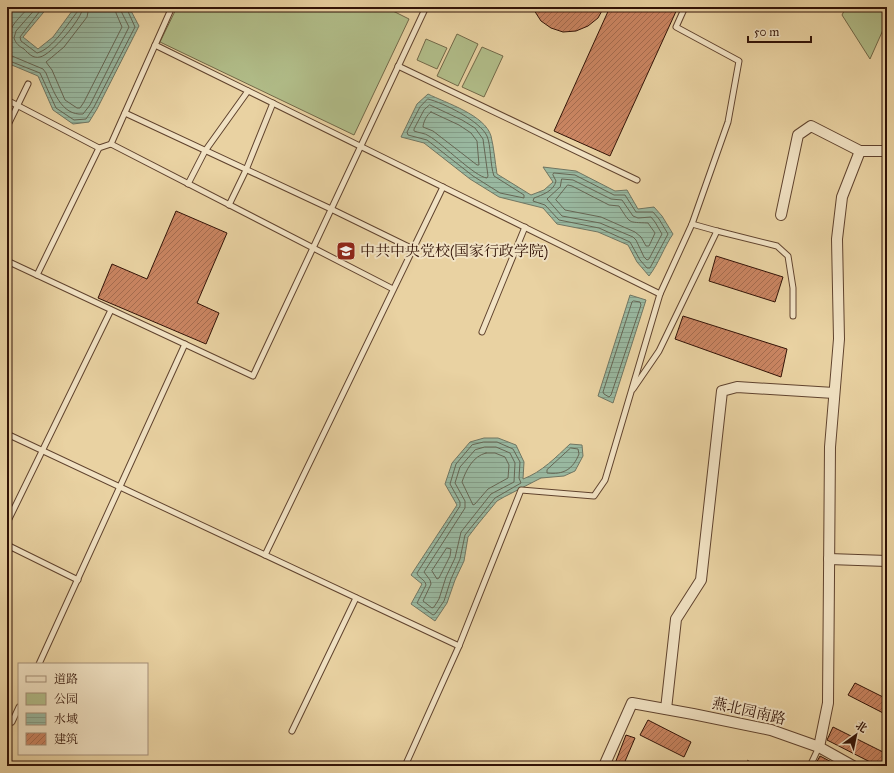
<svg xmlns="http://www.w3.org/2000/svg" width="894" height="773" font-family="'IM FELL Great Primer','Noto Serif SC',serif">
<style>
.park{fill:#b1bd89;stroke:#726848}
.water{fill:url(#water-rules);stroke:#707663}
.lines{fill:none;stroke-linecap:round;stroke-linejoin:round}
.shore{stroke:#666654;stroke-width:1}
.building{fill:url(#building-hatch);stroke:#321307}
.lane-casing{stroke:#60432e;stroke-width:7}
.street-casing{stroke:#60432e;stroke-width:12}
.path{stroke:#321307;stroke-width:1.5;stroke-dasharray:1 2;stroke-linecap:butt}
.lane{stroke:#f1e2c3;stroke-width:5}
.street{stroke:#f1e2c3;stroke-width:10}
.labels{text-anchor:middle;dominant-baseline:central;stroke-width:4;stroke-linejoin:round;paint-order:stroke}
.poi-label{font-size:15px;fill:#321307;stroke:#f1e2c3;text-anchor:start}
.street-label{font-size:15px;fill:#321307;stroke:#f1e2c3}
</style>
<defs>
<pattern id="water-rules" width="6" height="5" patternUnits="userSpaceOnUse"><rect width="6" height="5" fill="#99b8a0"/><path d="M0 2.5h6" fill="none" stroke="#849d88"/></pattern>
<pattern id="building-hatch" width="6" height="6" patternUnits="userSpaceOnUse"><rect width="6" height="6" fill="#ca8562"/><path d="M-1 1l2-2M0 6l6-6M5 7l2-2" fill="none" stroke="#a56c4f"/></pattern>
</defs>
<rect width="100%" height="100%" fill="#e9d2a2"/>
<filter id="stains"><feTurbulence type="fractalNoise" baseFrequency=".005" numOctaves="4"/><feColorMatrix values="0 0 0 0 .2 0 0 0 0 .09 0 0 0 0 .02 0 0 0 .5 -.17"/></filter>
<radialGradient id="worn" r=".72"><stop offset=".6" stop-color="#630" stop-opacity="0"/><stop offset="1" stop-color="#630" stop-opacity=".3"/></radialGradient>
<g class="park">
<path d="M177,7H385L409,19L354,135L160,42Z"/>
<path d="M846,7H887V21L870,59L842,15Z"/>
<path d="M457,34L478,44L458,86L437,76Z"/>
<path d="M426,39L447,48L437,69L417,60Z"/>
<path d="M482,47L503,56L484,97L462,87Z"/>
</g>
<g class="water">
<path d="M7,7H48L23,37L38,49L53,37L75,7H129L139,26L97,109L89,122L73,124L53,110L38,76L7,63Z"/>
<path d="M428,94C446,103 485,115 491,136C494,148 495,162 497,174L531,195L544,190L553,182L543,167L576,171L615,191L627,190L638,209L654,207L662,216L673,234C664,247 659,263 649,276L637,262L628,245L598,232L557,224L543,208L499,197L470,179L424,143L401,137L417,104Z"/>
<path d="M630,295L646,300L613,403L598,396Z"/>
<path d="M484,438H498L516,445L524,462L523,479C542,472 556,457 570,444L582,445L583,456L575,471L564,476L541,478L504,497L497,501L478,524L468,537L464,561L455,580L447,603L435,621L411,604L422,584L411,575L457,505L445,484L452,463L470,442Z"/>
</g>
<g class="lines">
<g class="shore">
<path d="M37,7L16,31L14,38C16,44 19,46 24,49C28,53 33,59 40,57C51,55 83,18 83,7"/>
<path d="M43,7L20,37L21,41L37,53C53,49 68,23 78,11V7"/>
<path d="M89,7L87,17L64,47L46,62L52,70L65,100L77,108H80L84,102L122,27L116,13L115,7"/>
<path d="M7,49L11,47C4,29 18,20 29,7"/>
<path d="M7,55L12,56L43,69L46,73C53,90 61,116 83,114L90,105L129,27L121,11V7"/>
<path d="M7,60L40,73L56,108L74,120L86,119L94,107L135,27L126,7"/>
<path d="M428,99C444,103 480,121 487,136C491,145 490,165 494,176L524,195V198L500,193L473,176L427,140L408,135L407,132L420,107Z"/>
<path d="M430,105L462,120L475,128L483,139L488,176L487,178C475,177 443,144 429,136C425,133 419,133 414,131V129L424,110Z"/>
<path d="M431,112L459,125L471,133L477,141L479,165H477L433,131L423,127C423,123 427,114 431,112Z"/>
<path d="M554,173L575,175L614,195H625L636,212H653L659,219L668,234L650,268H647L640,260L630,242L599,228L559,220L545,205L533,201L534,198C542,195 554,191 556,181L553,175Z"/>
<path d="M562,179L573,180L611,199L622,200L633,216L638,218L651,217L655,222L662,234L649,259L647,260L644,257L636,240L633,237L600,223L562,216L547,199L560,187Z"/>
<path d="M568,185L572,186L609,205L619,206C631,224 627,222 648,223L655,233L649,246H646L641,237L635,232L601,217L565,210L556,200Z"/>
<path d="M634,301L640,302L641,305L611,395L609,397L604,394L603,392L632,302Z"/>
<path d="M484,442H497L513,449L520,462L519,478L521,483L495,498L465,535L460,559L451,579L444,601L435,614L433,615L417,603L426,585C425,579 418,578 417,573L460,506V502L450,484L456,464L472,445Z"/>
<path d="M485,447H496L510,453L515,463L514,482L491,494L461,532L455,558L446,577L439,599L434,607L432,608L423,601L431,584L430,580L424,572L465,508V501L455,483L460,467L475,450Z"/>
<path d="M571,448L578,449L579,454C573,469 564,475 547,473V470Z"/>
<path d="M486,453H495L505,457L509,465L508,478L488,489L475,504L473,505L462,482C466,470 473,456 486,453Z"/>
<path d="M447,548L451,549L450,556L439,578L437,579L432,571Z"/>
</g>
</g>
<g class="building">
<path d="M532,7H604L598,18L588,26L576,31L563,32L551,28L541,21Z"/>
<path d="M610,7H678L610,156L554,131Z"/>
<path d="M176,211L227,233L197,303L219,313L206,344L98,298L112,264L147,279Z"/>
<path d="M716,256L783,277L775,302L709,281Z"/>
<path d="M683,316L787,349L781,377L675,339Z"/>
<path d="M855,683L887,699V715L848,695Z"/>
<path d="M648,720L691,742L684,757L640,735Z"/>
<path d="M833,727L887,754V766H878L827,740Z"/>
<path d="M626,735L635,738L623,766H614Z"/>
<path d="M820,756L839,766L815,765Z"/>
</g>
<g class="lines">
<defs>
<g id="lane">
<path d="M155,45L660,294"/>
<path d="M398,66L637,180"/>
<path d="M7,100L99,148"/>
<path d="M125,113L331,209L413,249"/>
<path d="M7,127L28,84"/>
<path d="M111,144L393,289"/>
<path d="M188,184L205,151L248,91"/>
<path d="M229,205L246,170L273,103"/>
<path d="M717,231L777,246L788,256L793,288V316"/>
<path d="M7,261L253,376L426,7"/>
<path d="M37,275L99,148L111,144L172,7"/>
<path d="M482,332L525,227"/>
<path d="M633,389L659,351L717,231L692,224"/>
<path d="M7,434L459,646"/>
<path d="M7,523L111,310"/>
<path d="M7,545L78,580"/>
<path d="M265,555L443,187"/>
<path d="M39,664L185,344"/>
<path d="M7,719L12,722L19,707"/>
<path d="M292,731L356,598"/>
<path d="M405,766L459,646L521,490L594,496L605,480L660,294L692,224L728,122L739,61L676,27L685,7"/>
<path d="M810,766L819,747"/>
</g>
<g id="street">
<path d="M781,215L798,135L811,126L860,151H887"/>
<path d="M829,559L887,561"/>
<path d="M666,709L676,619L701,580L722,391L737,387L834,393"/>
<path d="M819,747L828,703L830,447L839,339L837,239L842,197L860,151"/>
<path d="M604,766L632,703L693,714L771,730L819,747L853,766"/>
</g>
</defs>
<use href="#lane" class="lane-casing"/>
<use href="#street" class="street-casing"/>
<path class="path" d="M745,766L748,760"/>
<use href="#lane" class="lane"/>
<use href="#street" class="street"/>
</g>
<defs>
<symbol id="university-square" viewBox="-11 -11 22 22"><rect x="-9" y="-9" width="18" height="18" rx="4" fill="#8f2418" stroke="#f1e2c3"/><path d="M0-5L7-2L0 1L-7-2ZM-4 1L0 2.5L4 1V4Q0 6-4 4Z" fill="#fff"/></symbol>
</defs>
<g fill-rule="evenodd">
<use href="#university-square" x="335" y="240" width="22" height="22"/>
</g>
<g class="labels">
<g class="poi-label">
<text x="360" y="251">中共中央党校(国家行政学院)</text>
</g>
<g class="street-label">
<text transform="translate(749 711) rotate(13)">燕北园南路</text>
</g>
</g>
<rect width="894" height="773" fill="none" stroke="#e9d2a2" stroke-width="24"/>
<rect x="8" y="8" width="878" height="757" fill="none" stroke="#321307" stroke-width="2"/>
<rect x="12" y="12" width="870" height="749" fill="none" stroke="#321307"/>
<rect x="18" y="663" width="130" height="92" fill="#f1e2c3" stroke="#a58f78"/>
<rect x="26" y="676" width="20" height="6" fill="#f1e2c3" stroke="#a58f78"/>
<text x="54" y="683" font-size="12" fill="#321307">道路</text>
<rect x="26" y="693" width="20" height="12" fill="#b1bd89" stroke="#a58f78"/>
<text x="54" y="703" font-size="12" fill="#321307">公园</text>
<rect x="26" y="713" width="20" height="12" fill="url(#water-rules)" stroke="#a58f78"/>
<text x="54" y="723" font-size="12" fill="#321307">水域</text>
<rect x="26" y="733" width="20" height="12" fill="url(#building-hatch)" stroke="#a58f78"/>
<text x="54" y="743" font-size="12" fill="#321307">建筑</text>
<g transform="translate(856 735) rotate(33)" stroke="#f1e2c3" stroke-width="3" paint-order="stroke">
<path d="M0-3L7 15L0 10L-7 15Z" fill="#321307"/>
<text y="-6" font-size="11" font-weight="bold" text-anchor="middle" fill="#321307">北</text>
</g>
<path d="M748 36v6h63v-6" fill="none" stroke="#321307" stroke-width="2"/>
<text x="754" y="36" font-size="12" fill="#321307" stroke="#f1e2c3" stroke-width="3" paint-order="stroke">50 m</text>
<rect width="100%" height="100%" filter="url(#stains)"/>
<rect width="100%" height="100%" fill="url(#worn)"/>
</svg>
